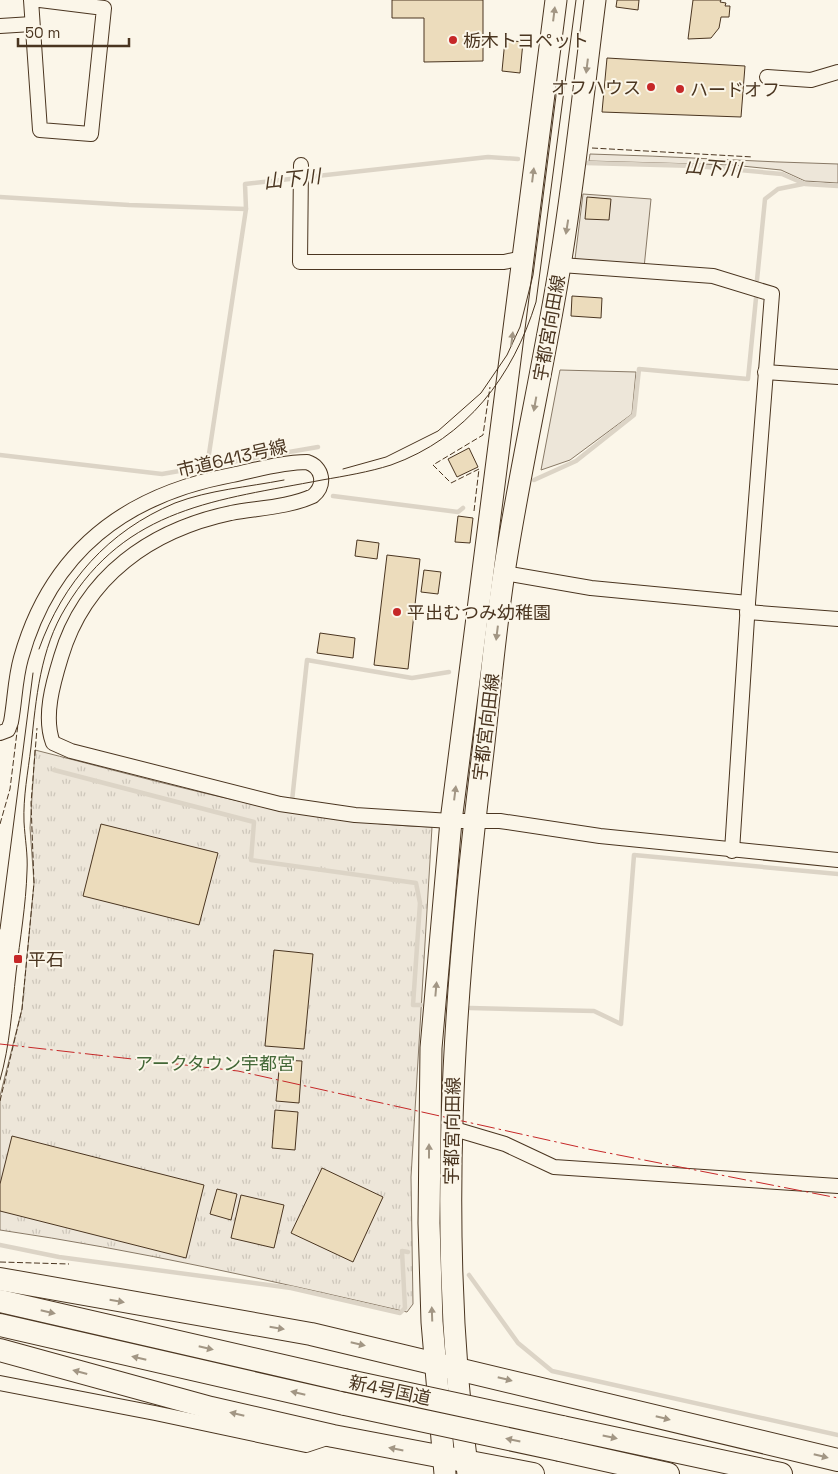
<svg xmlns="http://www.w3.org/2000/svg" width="838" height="1474" font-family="'Space Grotesk','Noto Sans JP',sans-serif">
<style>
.grass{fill:#ede6d9;stroke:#887966}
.park{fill:url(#park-tufts);stroke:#887966}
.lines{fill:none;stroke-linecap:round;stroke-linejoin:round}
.stream{stroke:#dcd4c6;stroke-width:4.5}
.building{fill:#ecdcbc;stroke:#4a3520}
.minor-casing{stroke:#4a3520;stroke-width:16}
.primary-casing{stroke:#4a3520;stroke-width:23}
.trunk-casing{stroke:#4a3520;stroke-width:24}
.minor{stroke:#fbf6e9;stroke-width:14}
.primary{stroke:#fbf6e9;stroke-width:21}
.trunk{stroke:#fbf6e9;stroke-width:22}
.tram{stroke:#4a3520;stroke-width:1}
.trunk-bridge-casing{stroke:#4a3520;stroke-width:24;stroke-linecap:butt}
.trunk-bridge{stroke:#fbf6e9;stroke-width:22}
.fence{stroke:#4a3520;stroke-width:1;stroke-dasharray:6 2.5;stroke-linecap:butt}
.power{stroke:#c62828;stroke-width:1;stroke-dasharray:18 4 2.5 4;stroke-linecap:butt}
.oneway{fill:#a29684}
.poi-dot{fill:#c62828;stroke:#fbf6e9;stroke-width:2}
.labels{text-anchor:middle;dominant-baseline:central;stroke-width:4;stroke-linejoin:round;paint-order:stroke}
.poi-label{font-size:18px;fill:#4a3520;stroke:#fbf6e9;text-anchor:start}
.street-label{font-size:18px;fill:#4a3520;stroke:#fbf6e9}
.park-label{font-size:18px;fill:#436837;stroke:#fbf6e9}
.water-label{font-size:19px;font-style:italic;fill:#4a3520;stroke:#fbf6e9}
</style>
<defs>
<pattern id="park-tufts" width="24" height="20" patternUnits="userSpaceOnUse" patternTransform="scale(1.25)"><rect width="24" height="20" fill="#ede6d9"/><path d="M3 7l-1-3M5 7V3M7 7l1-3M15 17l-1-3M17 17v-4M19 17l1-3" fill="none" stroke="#cdc6ba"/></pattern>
</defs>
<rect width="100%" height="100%" fill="#fbf6e9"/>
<g class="grass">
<path d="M590,154C673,156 755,162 838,164V183L805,181L781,170L732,165L589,161Z"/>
<path d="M583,194L651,199L644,268L575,259Z"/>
<path d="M560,370L636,372L632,414L570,460L541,470Z"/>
</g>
<path class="park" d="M35,750C166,783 296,823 432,827L411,1177L413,1304L407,1312C272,1281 137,1250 0,1230V1096L22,1009L34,883L30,828Z"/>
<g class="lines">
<g class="stream">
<path d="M586,163L696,166L782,174L805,184L838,186"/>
<path d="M0,197L129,205L246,209L245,184L488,157L518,159"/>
<path d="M757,280L765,199L778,189L803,184"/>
<path d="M0,455L162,474L318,447"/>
<path d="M207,467L246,209"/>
<path d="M534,480L576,461L634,415L639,369L748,379L756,298"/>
<path d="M333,496L458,512L463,508"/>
<path d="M54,770L254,822L251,860L416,883L420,903L413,1005H421"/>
<path d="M289,801H292L307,660L412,678L449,672"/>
<path d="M470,1008L594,1011L621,1024L634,855L838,874"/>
<path d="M0,1245L59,1257L291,1288L400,1313L405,1308L402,1251L408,1252"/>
<path d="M469,1275L518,1343L552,1371L838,1435"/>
</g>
</g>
<g class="building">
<path d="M392,0H483V61L424,62V18H392Z"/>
<path d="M617,0H639L638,10L616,7Z"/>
<path d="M693,0H721L720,2L726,3L725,6H730L729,17H721L719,28L711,38L688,39Z"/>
<path d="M505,40L523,42L520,73L502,71Z"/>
<path d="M607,58L745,66L741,117L602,112Z"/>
<path d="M587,197L611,199L609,220L585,219Z"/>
<path d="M572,296L602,298L601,318L571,316Z"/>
<path d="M469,448L478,467L457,477L448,459Z"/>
<path d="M458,516L473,518L470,543L455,542Z"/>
<path d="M357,540L379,543L377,559L355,556Z"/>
<path d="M387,555L420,559L408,669L374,665Z"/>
<path d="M424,570L441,572L438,594L421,592Z"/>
<path d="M320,633L355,638L353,658L317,653Z"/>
<path d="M101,824L218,853L199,925L83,896Z"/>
<path d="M274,950L313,954L304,1049L265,1046Z"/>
<path d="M280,1060L302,1061L299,1103L276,1101Z"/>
<path d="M275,1110L298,1112L295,1150L272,1148Z"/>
<path d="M12,1136L204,1185L186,1258L0,1211V1184Z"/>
<path d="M322,1168L383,1197L353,1262L291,1233Z"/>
<path d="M217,1189L237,1194L231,1220L210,1214Z"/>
<path d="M241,1195L284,1205L274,1248L231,1238Z"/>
</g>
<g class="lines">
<defs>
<g id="minor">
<path d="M31,0L40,130L91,134L104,8L40,0"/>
<path d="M0,26L32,24"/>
<path d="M767,77L811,80L838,72"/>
<path d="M301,165L300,262H504L523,258"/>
<path d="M561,265L713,276L772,294L748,603L732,851"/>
<path d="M765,372L838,377"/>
<path d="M504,573L591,588L748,603"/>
<path d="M747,612L838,619"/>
<path d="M0,733L8,730L11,722C15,700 15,679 21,658C51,551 125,495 232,475C256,470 282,462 307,462C323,467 326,485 313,496C289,507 258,508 231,513C151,530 85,576 61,657C53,683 43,717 53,743L71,751L280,804L355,815L451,821H500L600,836L838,860"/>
<path d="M451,1128L505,1144L554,1167L838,1186"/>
<path d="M0,1383L155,1413L306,1445L330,1437"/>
</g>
<g id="primary">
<path d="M445,1474L432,1322L429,1223L431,1048L451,821L556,0"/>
<path d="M468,1474C436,1237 453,996 482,760C490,693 495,626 506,560C522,459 545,360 561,259C575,173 584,86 595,0"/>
</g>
<g id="trunk">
<path d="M0,1279L311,1334L838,1460"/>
<path d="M0,1301L344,1380"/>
<path d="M0,1325L345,1404"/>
<path d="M0,1350L211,1408L333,1436L533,1474"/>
<path d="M562,1427L781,1474"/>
<path d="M560,1450L668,1474"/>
</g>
</defs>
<use href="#minor" class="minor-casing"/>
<use href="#primary" class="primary-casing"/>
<use href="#trunk" class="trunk-casing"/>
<use href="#minor" class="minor"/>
<use href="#primary" class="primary"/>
<use href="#trunk" class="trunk"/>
<g class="tram">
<path d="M343,469L386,457L438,431L481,393L507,355L520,327L533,275L557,88"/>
<path d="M39,649C63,582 108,531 175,503C209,490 248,487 284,480"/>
<path d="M0,929L33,673"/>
<path d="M0,1080C10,1045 12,1009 16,973C20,939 26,905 27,871C28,855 25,839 24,822C23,797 28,772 31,747C36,699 40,649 66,607C126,507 218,500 322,480C345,476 369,472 391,465C467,438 513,376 536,302L576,0"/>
</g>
<defs>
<g id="trunk-bridge">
<path d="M344,1380L562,1427"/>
<path d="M345,1404L560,1450"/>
</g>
</defs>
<use href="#trunk-bridge" class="trunk-bridge-casing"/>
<use href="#trunk-bridge" class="trunk-bridge"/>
<g class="fence">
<path d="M592,148L753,157"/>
<path d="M479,469L451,483L433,465L483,435L490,387"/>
<path d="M474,511L479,469"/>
<path d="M0,824L10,789L18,724"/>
<path d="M0,1101L22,1009L34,883L31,803L37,728"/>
<path d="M0,1262L69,1264"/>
</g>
<path class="power" d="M0,1044L238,1071L588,1149L838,1198"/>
</g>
<defs><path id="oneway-solid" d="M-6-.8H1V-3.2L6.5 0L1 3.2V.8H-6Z" transform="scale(1.25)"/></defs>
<g class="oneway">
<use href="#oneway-solid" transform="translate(554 14) rotate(-83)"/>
<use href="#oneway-solid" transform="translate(587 66) rotate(97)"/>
<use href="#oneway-solid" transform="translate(533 175) rotate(-83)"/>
<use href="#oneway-solid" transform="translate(567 227) rotate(99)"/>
<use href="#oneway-solid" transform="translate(512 339) rotate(-83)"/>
<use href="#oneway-solid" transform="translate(535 404) rotate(100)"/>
<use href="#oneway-solid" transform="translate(497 633) rotate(97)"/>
<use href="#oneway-solid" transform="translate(455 793) rotate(-83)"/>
<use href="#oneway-solid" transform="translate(436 989) rotate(-85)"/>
<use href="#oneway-solid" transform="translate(429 1151) rotate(-90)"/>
<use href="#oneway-solid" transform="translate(117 1301) rotate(10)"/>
<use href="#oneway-solid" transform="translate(48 1312) rotate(13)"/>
<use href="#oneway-solid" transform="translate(432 1314) rotate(-92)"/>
<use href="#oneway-solid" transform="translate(277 1328) rotate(9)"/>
<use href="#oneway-solid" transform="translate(358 1344) rotate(13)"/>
<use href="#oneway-solid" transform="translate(206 1348) rotate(13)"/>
<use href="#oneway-solid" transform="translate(139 1358) rotate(-167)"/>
<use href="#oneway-solid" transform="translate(80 1372) rotate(-165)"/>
<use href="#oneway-solid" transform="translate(505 1379) rotate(14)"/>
<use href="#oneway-solid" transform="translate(298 1393) rotate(-167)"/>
<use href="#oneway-solid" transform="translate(237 1414) rotate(-167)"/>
<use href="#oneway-solid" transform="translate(663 1418) rotate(14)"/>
<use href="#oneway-solid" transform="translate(610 1437) rotate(12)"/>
<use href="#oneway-solid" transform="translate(513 1440) rotate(-168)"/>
<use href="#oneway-solid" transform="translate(396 1449) rotate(-169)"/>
<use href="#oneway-solid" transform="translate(821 1456) rotate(14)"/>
</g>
<g class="poi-dot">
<circle cx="453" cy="40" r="5"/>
<circle cx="651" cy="87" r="5"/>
<circle cx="680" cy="89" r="5"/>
<circle cx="397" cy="612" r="5"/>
<rect x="13" y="954" width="10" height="10" rx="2.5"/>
</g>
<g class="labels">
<g class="poi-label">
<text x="463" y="40">栃木トヨペット</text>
<text x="641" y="87" text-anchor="end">オフハウス</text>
<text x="690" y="89">ハードオフ</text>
<text x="407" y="612">平出むつみ幼稚園</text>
<text x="28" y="959">平石</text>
</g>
<g class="street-label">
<text transform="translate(549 328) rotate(-80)">宇都宮向田線</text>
<text transform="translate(232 458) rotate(-13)">市道6413号線</text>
<text transform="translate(486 727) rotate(-83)">宇都宮向田線</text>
<text transform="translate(452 1131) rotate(-89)">宇都宮向田線</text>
<text transform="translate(390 1390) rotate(12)">新4号国道</text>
</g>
<g class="park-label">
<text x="215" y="1063">アークタウン宇都宮</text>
</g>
<g class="water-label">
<text transform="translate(713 168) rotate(4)">山下川</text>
<text transform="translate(292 179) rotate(-6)">山下川</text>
</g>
</g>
<path d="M18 38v8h111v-8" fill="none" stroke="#4a3520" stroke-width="2.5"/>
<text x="25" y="38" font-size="15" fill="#4a3520" stroke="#fbf6e9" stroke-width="4" paint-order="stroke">50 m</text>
</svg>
